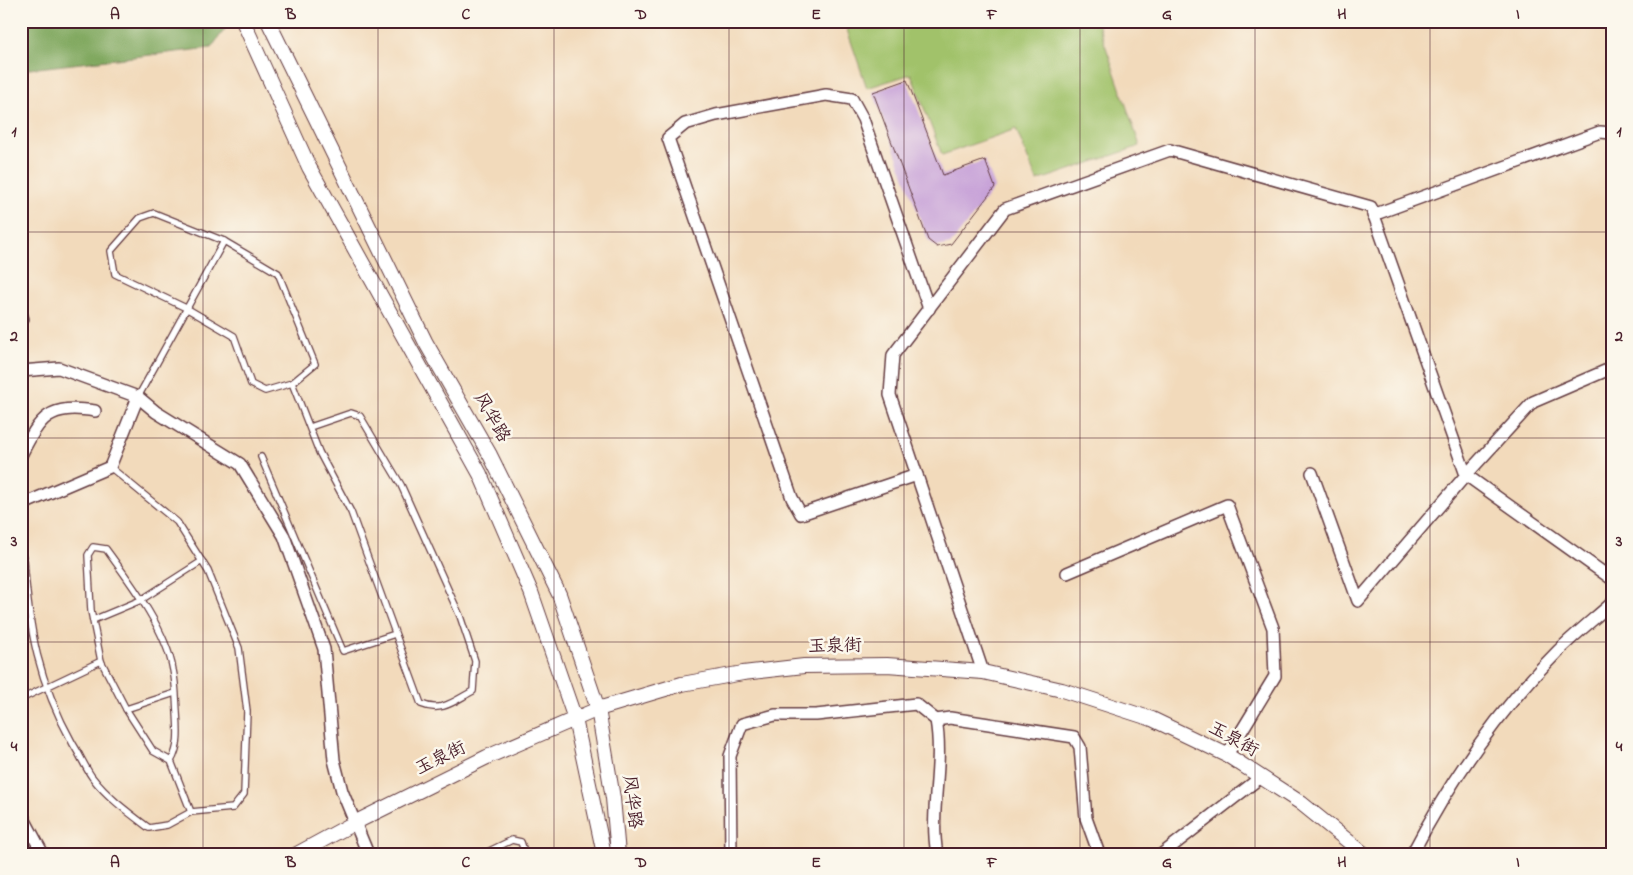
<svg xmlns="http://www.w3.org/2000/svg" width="1633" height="875" font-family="'Indie Flower','LXGW WenKai TC',sans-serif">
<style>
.green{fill:#a1c26b;stroke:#76704b}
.forest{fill:#80a85f;stroke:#656445}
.building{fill:#c7a2d8}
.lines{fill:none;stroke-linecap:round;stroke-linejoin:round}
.service-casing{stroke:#633b41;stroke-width:8}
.minor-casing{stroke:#633b41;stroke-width:14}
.tertiary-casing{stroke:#633b41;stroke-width:16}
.service{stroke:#fff;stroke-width:5.5}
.minor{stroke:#fff;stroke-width:11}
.tertiary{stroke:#fff;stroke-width:14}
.grid{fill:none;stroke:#4a1f2b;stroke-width:1;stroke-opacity:0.55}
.labels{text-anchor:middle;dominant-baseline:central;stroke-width:5;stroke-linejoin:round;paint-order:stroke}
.street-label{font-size:18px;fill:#4a1f2b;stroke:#fbf7ec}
.neatline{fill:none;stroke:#4a1f2b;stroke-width:2}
.grid-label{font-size:16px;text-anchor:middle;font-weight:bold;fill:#4a1f2b}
</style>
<rect width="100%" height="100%" fill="#fbf7ec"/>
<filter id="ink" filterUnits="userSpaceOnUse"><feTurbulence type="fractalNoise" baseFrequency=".02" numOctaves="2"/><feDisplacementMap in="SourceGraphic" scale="10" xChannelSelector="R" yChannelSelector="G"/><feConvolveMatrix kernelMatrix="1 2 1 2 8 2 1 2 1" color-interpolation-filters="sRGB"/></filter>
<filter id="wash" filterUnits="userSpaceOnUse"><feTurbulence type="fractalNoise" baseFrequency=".0096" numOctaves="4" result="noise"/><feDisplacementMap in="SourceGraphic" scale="20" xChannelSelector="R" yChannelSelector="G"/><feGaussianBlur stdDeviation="1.12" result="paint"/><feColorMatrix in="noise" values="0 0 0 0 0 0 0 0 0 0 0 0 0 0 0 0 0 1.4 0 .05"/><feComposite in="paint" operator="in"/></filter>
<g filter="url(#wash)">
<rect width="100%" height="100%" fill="#f2dabb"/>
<path class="green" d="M844,21H1097L1140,146L1037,181L1016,129L942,155L911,74L867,88Z"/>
<path class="forest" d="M21,21H231L211,48L21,70Z"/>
<g id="blocks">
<path class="building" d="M907,80L943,175L985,160L995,187L951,244L937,247L928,240L873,92Z"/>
</g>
</g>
<g filter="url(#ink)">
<use href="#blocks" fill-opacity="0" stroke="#633b41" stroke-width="1"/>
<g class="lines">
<defs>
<g id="service">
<path d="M154,213L224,241L278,273L315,364L292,383L265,391L251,384L234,336L186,308L115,274L111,251L140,218Z"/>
<path d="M21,304L26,319L21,329"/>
<path d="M292,383L319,452L351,512L421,704C442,713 454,701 473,691L475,661L460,616L401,485L360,416L351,413L310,427"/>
<path d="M138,397L224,241"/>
<path d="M261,457L343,651L395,634"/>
<path d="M21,553L24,559C29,631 38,681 73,744C80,755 85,767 92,777C107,797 129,813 149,828L167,825L191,812L233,808L244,794L247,711L239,648L208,571L177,522L110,467"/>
<path d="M93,620L141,600L202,561"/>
<path d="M21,699L101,661"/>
<path d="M126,709L175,693"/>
<path d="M171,761L153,751L126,709L101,661L91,611L88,555L93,547L106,549C130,582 166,629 173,670C176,684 176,698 177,712C178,730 180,746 171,761L191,812"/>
<path d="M483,854L512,840L521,842L525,854"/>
</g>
<g id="minor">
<path d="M1373,215L1600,132L1612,133"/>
<path d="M21,371L59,368L138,397L156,412L240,464L284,536L324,649L334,760L342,791L368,854"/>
<path d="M21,455C41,416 49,404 95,411"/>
<path d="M1312,473L1358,601L1466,475L1533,402L1612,368"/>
<path d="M917,475L801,514L792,498L668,138L685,124L716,115L826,95L852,99L863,119L929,309"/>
<path d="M21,505L110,467L138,397"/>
<path d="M1067,573L1227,505L1273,628L1275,676L1227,755"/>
<path d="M983,672L890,395L893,355L1005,209L1170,150L1371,207L1466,475L1612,579"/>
<path d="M936,720L950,718L1074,737L1080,747L1086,818L1099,854"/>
<path d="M21,813L43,854"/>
<path d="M731,854L730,756L742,724L775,715H816L916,704L936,720C944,765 929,810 937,854"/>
<path d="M1162,854L1261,777"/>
<path d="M1412,854C1450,781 1499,710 1558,651C1575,634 1594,619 1612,603"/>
</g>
<g id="tertiary">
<path d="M243,21L309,167L480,474L531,592L575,719L604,854"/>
<path d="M268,21L426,343L490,455L559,594L598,709L613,798L618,854"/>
<path d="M297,854L356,822L487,757L598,709L682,684L743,673L804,666L887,665L983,672L1062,690L1152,719L1227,755L1301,803L1364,854"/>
</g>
</defs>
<use href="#service" class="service-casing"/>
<use href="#minor" class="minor-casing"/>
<use href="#tertiary" class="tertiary-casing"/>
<use href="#service" class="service"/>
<use href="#minor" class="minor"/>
<use href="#tertiary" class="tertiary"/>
</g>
</g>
<path class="grid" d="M203,21V854M378,21V854M554,21V854M729,21V854M904,21V854M1080,21V854M1255,21V854M1430,21V854M21,232H1612M21,438H1612M21,642H1612"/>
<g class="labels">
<g class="street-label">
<text transform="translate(491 418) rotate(60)">风华路</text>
<text transform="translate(835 647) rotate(-1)">玉泉街</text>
<text transform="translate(1233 740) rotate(29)">玉泉街</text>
<text transform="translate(441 759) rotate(-26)">玉泉街</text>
<text transform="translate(631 802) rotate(83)">风华路</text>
</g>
</g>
<rect width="1633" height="875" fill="none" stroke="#fbf7ec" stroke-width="55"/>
<rect x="28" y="28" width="1578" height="820" class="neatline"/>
<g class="grid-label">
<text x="115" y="19">A</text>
<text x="291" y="19">B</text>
<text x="466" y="19">C</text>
<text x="641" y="19">D</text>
<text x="816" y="19">E</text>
<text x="992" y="19">F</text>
<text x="1167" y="19">G</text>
<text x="1342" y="19">H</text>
<text x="1518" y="19">I</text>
<text x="14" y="136">1</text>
<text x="1619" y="136">1</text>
<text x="14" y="341">2</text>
<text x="1619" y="341">2</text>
<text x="14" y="546">3</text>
<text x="1619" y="546">3</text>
<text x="14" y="751">4</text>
<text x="1619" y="751">4</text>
<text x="115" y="867">A</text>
<text x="291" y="867">B</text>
<text x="466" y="867">C</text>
<text x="641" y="867">D</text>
<text x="816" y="867">E</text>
<text x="992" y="867">F</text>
<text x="1167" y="867">G</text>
<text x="1342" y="867">H</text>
<text x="1518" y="867">I</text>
</g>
</svg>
